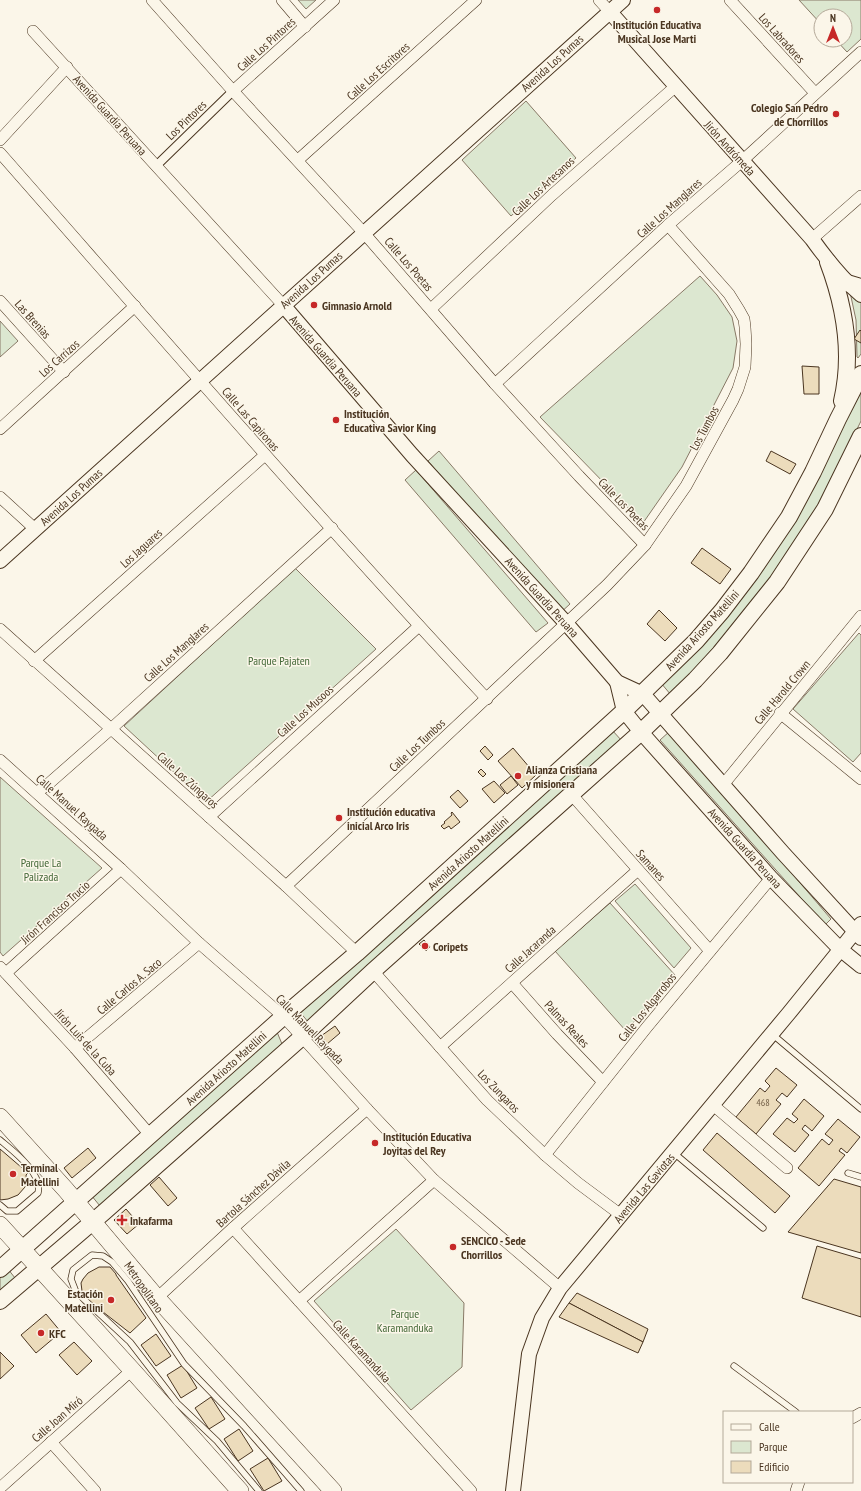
<svg xmlns="http://www.w3.org/2000/svg" width="861" height="1491" font-family="'PT Sans Narrow',sans-serif">
<style>
.green{fill:#dce7d0;stroke:#887966}
.building{fill:#ecdcbc;stroke:#4a3520}
.lines{fill:none;stroke-linecap:round;stroke-linejoin:round}
.service-casing{stroke:#4a3520;stroke-width:7}
.pedestrian-casing{stroke:#4a3520;stroke-width:10}
.minor-casing{stroke:#4a3520;stroke-width:12}
.tertiary-casing{stroke:#4a3520;stroke-width:16}
.secondary-casing{stroke:#4a3520;stroke-width:18}
.primary-casing{stroke:#4a3520;stroke-width:18}
.service{stroke:#fbf6e9;stroke-width:5.5}
.pedestrian{stroke:#fbf6e9;stroke-width:8}
.minor{stroke:#fbf6e9;stroke-width:11}
.tertiary{stroke:#fbf6e9;stroke-width:14}
.secondary{stroke:#fbf6e9;stroke-width:16}
.primary{stroke:#fbf6e9;stroke-width:17}
.poi-dot{fill:#c62828;stroke:#fbf6e9;stroke-width:1.5}
.labels{text-anchor:middle;dominant-baseline:central;stroke-width:3;stroke-linejoin:round;paint-order:stroke}
.number-label{font-size:10px;fill:#725f47}
.poi-label{font-size:12px;font-weight:bold;fill:#4a3520;stroke:#fbf6e9;text-anchor:start}
.street-label{font-size:12px;fill:#4a3520;stroke:#fbf6e9}
.park-label{font-size:12px;fill:#436837;stroke:#fbf6e9}
</style>
<rect width="100%" height="100%" fill="#fbf6e9"/>
<g class="green">
<path d="M298,0H316L306,9Z"/>
<path d="M799,0H861V39L847,52L836,40H845V16H821V24Z"/>
<path d="M526,101L576,158L511,216L462,160Z"/>
<path d="M700,276L717,295L732,317L737,341L733,368L682,467L643,523L540,417Z"/>
<path d="M850,292L861,300V354L858,358L857,357L856,320Z"/>
<path d="M0,321L18,341L0,357Z"/>
<path d="M861,386V421L821,502L751,606L671,695L661,683L703,641Z"/>
<path d="M439,451L570,604L559,614L428,461Z"/>
<path d="M416,470L548,623L536,632L405,480Z"/>
<path d="M295,568L376,649L206,802L124,726Z"/>
<path d="M859,633L861,635V753L853,762L793,709Z"/>
<path d="M612,730L622,741L309,1023L299,1011Z"/>
<path d="M670,731L831,919L825,925L660,740Z"/>
<path d="M0,777L102,868L3,956L0,952Z"/>
<path d="M635,884L691,948L674,968L615,901Z"/>
<path d="M610,903L675,975L626,1031L555,951Z"/>
<path d="M277,1032L282,1044L205,1114L100,1206L91,1195Z"/>
<path d="M396,1229L464,1303L462,1367L411,1410L314,1301Z"/>
<path d="M8,1269L15,1278L0,1292V1276Z"/>
</g>
<g class="building">
<path d="M860,330L861,331V343L854,339Z"/>
<path d="M802,366L819,367V394H804Z"/>
<path d="M771,451L796,464L790,474L766,461Z"/>
<path d="M702,548L731,569L720,584L691,563Z"/>
<path d="M659,610L677,628L665,641L647,624Z"/>
<path d="M485,746L493,755L488,760L480,751Z"/>
<path d="M513,748L536,775L522,788L498,761Z"/>
<path d="M481,769L486,774L483,777L478,772Z"/>
<path d="M511,776L518,785L507,794L500,785Z"/>
<path d="M494,781L505,793L494,803L482,789Z"/>
<path d="M458,790L468,801L460,808L450,797Z"/>
<path d="M452,812L460,822L451,829L449,826L444,829L441,826L445,823L444,822L452,815L451,813Z"/>
<path d="M424,940L430,947L426,951L419,944Z"/>
<path d="M335,1026L340,1033L327,1044L321,1036Z"/>
<path d="M776,1068L797,1085L787,1097L782,1093L776,1100L781,1104L756,1134L736,1117L760,1088L765,1092L770,1086L765,1081Z"/>
<path d="M804,1099L824,1116L812,1131L805,1125L802,1129L809,1135L795,1152L773,1134L787,1118L794,1123L798,1119L792,1114Z"/>
<path d="M838,1119L860,1137L847,1153L841,1148L839,1151L845,1155L819,1186L798,1168L822,1139L829,1145L833,1140L825,1134Z"/>
<path d="M717,1133L790,1196L775,1213L703,1150Z"/>
<path d="M88,1148L96,1158L72,1178L64,1168Z"/>
<path d="M0,1149L28,1173L26,1175L27,1183L25,1187L18,1195L8,1199L0,1200Z"/>
<path d="M159,1177L177,1198L168,1206L150,1185Z"/>
<path d="M834,1179L861,1187V1253L788,1232Z"/>
<path d="M126,1209L139,1224L127,1234L114,1220Z"/>
<path d="M817,1246L861,1259V1317L802,1298Z"/>
<path d="M99,1267H110L116,1274V1275L146,1318L130,1333L80,1294L82,1291L81,1283L83,1279L88,1273Z"/>
<path d="M577,1293L648,1329L643,1342L569,1303Z"/>
<path d="M569,1303L643,1342L638,1353L559,1317Z"/>
<path d="M46,1314L61,1332L36,1353L21,1335Z"/>
<path d="M156,1334L171,1356L156,1366L141,1345Z"/>
<path d="M74,1342L92,1361L77,1375L59,1355Z"/>
<path d="M0,1352L14,1366L0,1379Z"/>
<path d="M183,1365L197,1388L181,1398L167,1375Z"/>
<path d="M211,1397L225,1419L209,1429L195,1408Z"/>
<path d="M239,1429L253,1451L238,1461L224,1439Z"/>
<path d="M268,1458L282,1481L264,1491L250,1469Z"/>
</g>
<g class="lines">
<defs>
<g id="service">
<path d="M772,1034L861,1109"/>
<path d="M0,1140C13,1151 43,1173 38,1193L17,1211H7L0,1205"/>
<path d="M674,1153L763,1228"/>
<path d="M848,1173L861,1177"/>
<path d="M734,1366L796,1412"/>
<path d="M259,1491L217,1441L177,1403L130,1342L76,1292L71,1279L73,1270L92,1255L103,1256L112,1262L128,1281L184,1364L244,1426L301,1491"/>
</g>
<path id="pedestrian" d="M156,166L233,91"/>
<g id="minor">
<path d="M152,0L233,91L364,233L495,384L579,476L645,545"/>
<path d="M282,0L305,27"/>
<path d="M599,0L610,12"/>
<path d="M730,0L815,93"/>
<path d="M33,31L283,305"/>
<path d="M233,91L334,0"/>
<path d="M0,140L67,67"/>
<path d="M0,153C161,336 320,520 487,699"/>
<path d="M298,160L476,0"/>
<path d="M812,239L861,196"/>
<path d="M0,301L64,372"/>
<path d="M431,309L552,195L676,86"/>
<path d="M495,384L668,225L742,161L861,52"/>
<path d="M0,429L135,306"/>
<path d="M0,497L35,529"/>
<path d="M0,629L286,886L357,953"/>
<path d="M34,661L265,455"/>
<path d="M780,713L861,779"/>
<path d="M0,760L121,869L199,943L284,1017L367,1109L434,1180L560,1288"/>
<path d="M723,785L861,616"/>
<path d="M37,792L46,786L112,728L332,528"/>
<path d="M572,795L710,951"/>
<path d="M209,817L419,626"/>
<path d="M286,886L607,585L645,545L686,486L733,400L738,389L745,367L746,344L745,327L744,319L739,310L729,294L668,225"/>
<path d="M0,967L75,1048L151,1136"/>
<path d="M373,971L487,1100L545,1155L578,1183L621,1215"/>
<path d="M6,973L121,869"/>
<path d="M512,983L557,1034L603,1082"/>
<path d="M440,1047L638,870"/>
<path d="M75,1048L199,943"/>
<path d="M713,1105L787,1168"/>
<path d="M545,1155L647,1027L771,878"/>
<path d="M233,1228L471,1491"/>
<path d="M157,1298L233,1228L367,1109"/>
<path d="M299,1301L434,1180"/>
<path d="M852,1418L861,1413"/>
<path d="M51,1442L95,1491"/>
<path d="M0,1488L132,1370"/>
<path d="M796,1491L799,1482"/>
</g>
<g id="tertiary">
<path d="M610,12L812,239C827,260 842,279 861,295"/>
<path d="M283,305L412,455L566,623L617,682L643,694L783,853L861,938"/>
<path d="M0,561L623,0"/>
<path d="M617,682L624,711L641,732L771,878L840,949L861,966"/>
<path d="M513,1491L529,1354L542,1318L560,1288L789,1013L861,924"/>
</g>
<g id="secondary">
<path d="M828,262C845,307 853,354 842,401"/>
<path d="M847,283L861,287"/>
<path d="M0,1269L293,1008L357,953L624,711L696,641L722,611L751,573L789,517L813,472L838,419L861,374"/>
<path d="M0,1301L103,1213L302,1037L373,971L641,732L695,680L720,653L777,582L825,509L861,436"/>
</g>
<g id="primary">
<path d="M0,1117L66,1190L157,1298L333,1491"/>
<path d="M0,1225L132,1370L240,1491"/>
</g>
</defs>
<use href="#service" class="service-casing"/>
<use href="#pedestrian" class="pedestrian-casing"/>
<use href="#minor" class="minor-casing"/>
<use href="#tertiary" class="tertiary-casing"/>
<use href="#secondary" class="secondary-casing"/>
<use href="#primary" class="primary-casing"/>
<use href="#service" class="service"/>
<use href="#pedestrian" class="pedestrian"/>
<use href="#minor" class="minor"/>
<use href="#tertiary" class="tertiary"/>
<use href="#secondary" class="secondary"/>
<use href="#primary" class="primary"/>
</g>
<g class="poi-dot">
<circle cx="657" cy="10" r="4"/>
<circle cx="836" cy="114" r="4"/>
<circle cx="314" cy="305" r="4"/>
<circle cx="336" cy="420" r="4"/>
<circle cx="518" cy="776" r="4"/>
<circle cx="339" cy="818" r="4"/>
<circle cx="425" cy="946" r="4"/>
<circle cx="375" cy="1143" r="4"/>
<circle cx="13" cy="1174" r="4"/>
<path d="M120 1214h4v4h4v4h-4v4h-4v-4h-4v-4h4z"/>
<circle cx="453" cy="1247" r="4"/>
<circle cx="111" cy="1300" r="4"/>
<circle cx="41" cy="1333" r="4"/>
</g>
<g class="labels">
<g class="number-label">
<text x="763" y="1102">468</text>
</g>
<g class="poi-label">
<text x="657" y="24" text-anchor="middle">Institución Educativa<tspan x="657" dy="14">Musical Jose Marti</tspan></text>
<text x="828" y="107" text-anchor="end">Colegio San Pedro<tspan x="828" dy="14">de Chorrillos</tspan></text>
<text x="322" y="305">Gimnasio Arnold</text>
<text x="344" y="413">Institución<tspan x="344" dy="14">Educativa Savior King</tspan></text>
<text x="526" y="769">Alianza Cristiana<tspan x="526" dy="14">y misionera</tspan></text>
<text x="347" y="811">Institución educativa<tspan x="347" dy="14">inicial Arco Iris</tspan></text>
<text x="433" y="946">Coripets</text>
<text x="383" y="1136">Institución Educativa<tspan x="383" dy="14">Joyitas del Rey</tspan></text>
<text x="21" y="1167">Terminal<tspan x="21" dy="14">Matellini</tspan></text>
<text x="130" y="1220">Inkafarma</text>
<text x="461" y="1240">SENCICO - Sede<tspan x="461" dy="14">Chorrillos</tspan></text>
<text x="103" y="1293" text-anchor="end">Estación<tspan x="103" dy="14">Matellini</tspan></text>
<text x="49" y="1333">KFC</text>
</g>
<g class="street-label">
<text transform="translate(782 38) rotate(48)">Los Labradores</text>
<text transform="translate(266 44) rotate(-42)">Calle Los Pintores</text>
<text transform="translate(552 63) rotate(-42)">Avenida Los Pumas</text>
<text transform="translate(378 71) rotate(-42)">Calle Los Escritores</text>
<text transform="translate(110 115) rotate(48)">Avenida Guardia Peruana</text>
<text transform="translate(186 120) rotate(-44)">Los Pintores</text>
<text transform="translate(730 148) rotate(48)">Jirón Andrómeda</text>
<text transform="translate(543 186) rotate(-43)">Calle Los Artesanos</text>
<text transform="translate(669 208) rotate(-42)">Calle Los Manglares</text>
<text transform="translate(409 264) rotate(49)">Calle Los Poetas</text>
<text transform="translate(311 280) rotate(-42)">Avenida Los Pumas</text>
<text transform="translate(33 319) rotate(48)">Las Brenias</text>
<text transform="translate(326 356) rotate(49)">Avenida Guardia Peruana</text>
<text transform="translate(59 358) rotate(-42)">Los Carrizos</text>
<text transform="translate(251 419) rotate(49)">Calle Las Capironas</text>
<text transform="translate(704 428) rotate(-62)">Los Tumbos</text>
<text transform="translate(71 497) rotate(-42)">Avenida Los Pumas</text>
<text transform="translate(624 504) rotate(46)">Calle Los Poetas</text>
<text transform="translate(141 548) rotate(-42)">Los Jaguares</text>
<text transform="translate(542 597) rotate(48)">Avenida Guardia Peruana</text>
<text transform="translate(702 630) rotate(-48)">Avenida Ariosto Matellini</text>
<text transform="translate(176 652) rotate(-42)">Calle Los Manglares</text>
<text transform="translate(782 692) rotate(-50)">Calle Harold Crown</text>
<text transform="translate(305 711) rotate(-42)">Calle Los Musoos</text>
<text transform="translate(417 745) rotate(-43)">Calle Los Tumbos</text>
<text transform="translate(188 780) rotate(42)">Calle Los Zúngaros</text>
<text transform="translate(72 807) rotate(42)">Calle Manuel Raygada</text>
<text transform="translate(745 848) rotate(48)">Avenida Guardia Peruana</text>
<text transform="translate(468 853) rotate(-42)">Avenida Ariosto Matellini</text>
<text transform="translate(651 865) rotate(48)">Samanes</text>
<text transform="translate(55 912) rotate(-42)">Jirón Francisco Trucio</text>
<text transform="translate(530 949) rotate(-42)">Calle Jacaranda</text>
<text transform="translate(129 986) rotate(-40)">Calle Carlos A. Saco</text>
<text transform="translate(647 1007) rotate(-51)">Calle Los Algarrobos</text>
<text transform="translate(567 1024) rotate(47)">Palmas Reales</text>
<text transform="translate(310 1029) rotate(46)">Calle Manuel Raygada</text>
<text transform="translate(86 1042) rotate(48)">Jirón Luis de la Cuba</text>
<text transform="translate(226 1068) rotate(-42)">Avenida Ariosto Matellini</text>
<text transform="translate(499 1091) rotate(46)">Los Zungaros</text>
<text transform="translate(644 1188) rotate(-50)">Avenida Las Gaviotas</text>
<text transform="translate(253 1193) rotate(-42)">Bartola Sánchez Dávila</text>
<text transform="translate(144 1287) rotate(55)">Metropolitano</text>
<text transform="translate(362 1351) rotate(48)">Calle Karamanduka</text>
<text transform="translate(57 1419) rotate(-41)">Calle Joan Miró</text>
</g>
<g class="park-label">
<text x="279" y="660">Parque Pajaten</text>
<text x="41" y="862">Parque La<tspan x="41" dy="14">Palizada</tspan></text>
<text x="405" y="1313">Parque<tspan x="405" dy="14">Karamanduka</tspan></text>
</g>
</g>
<rect x="723" y="1411" width="130" height="72" fill="#fbf6e9" stroke="#b4a999"/>
<rect x="731" y="1424" width="20" height="6" fill="#fbf6e9" stroke="#b4a999"/>
<text x="759" y="1431" font-size="12" fill="#4a3520">Calle</text>
<rect x="731" y="1441" width="20" height="12" fill="#dce7d0" stroke="#b4a999"/>
<text x="759" y="1451" font-size="12" fill="#4a3520">Parque</text>
<rect x="731" y="1461" width="20" height="12" fill="#ecdcbc" stroke="#b4a999"/>
<text x="759" y="1471" font-size="12" fill="#4a3520">Edificio</text>
<g transform="translate(833 28)"><circle r="19" fill="#fbf6e9" stroke="#b4a999"/>
<path d="M0-3L7 15L0 10L-7 15Z" fill="#c62828"/>
<text y="-6" font-size="11" font-weight="bold" text-anchor="middle" fill="#4a3520">N</text>
</g>
</svg>
